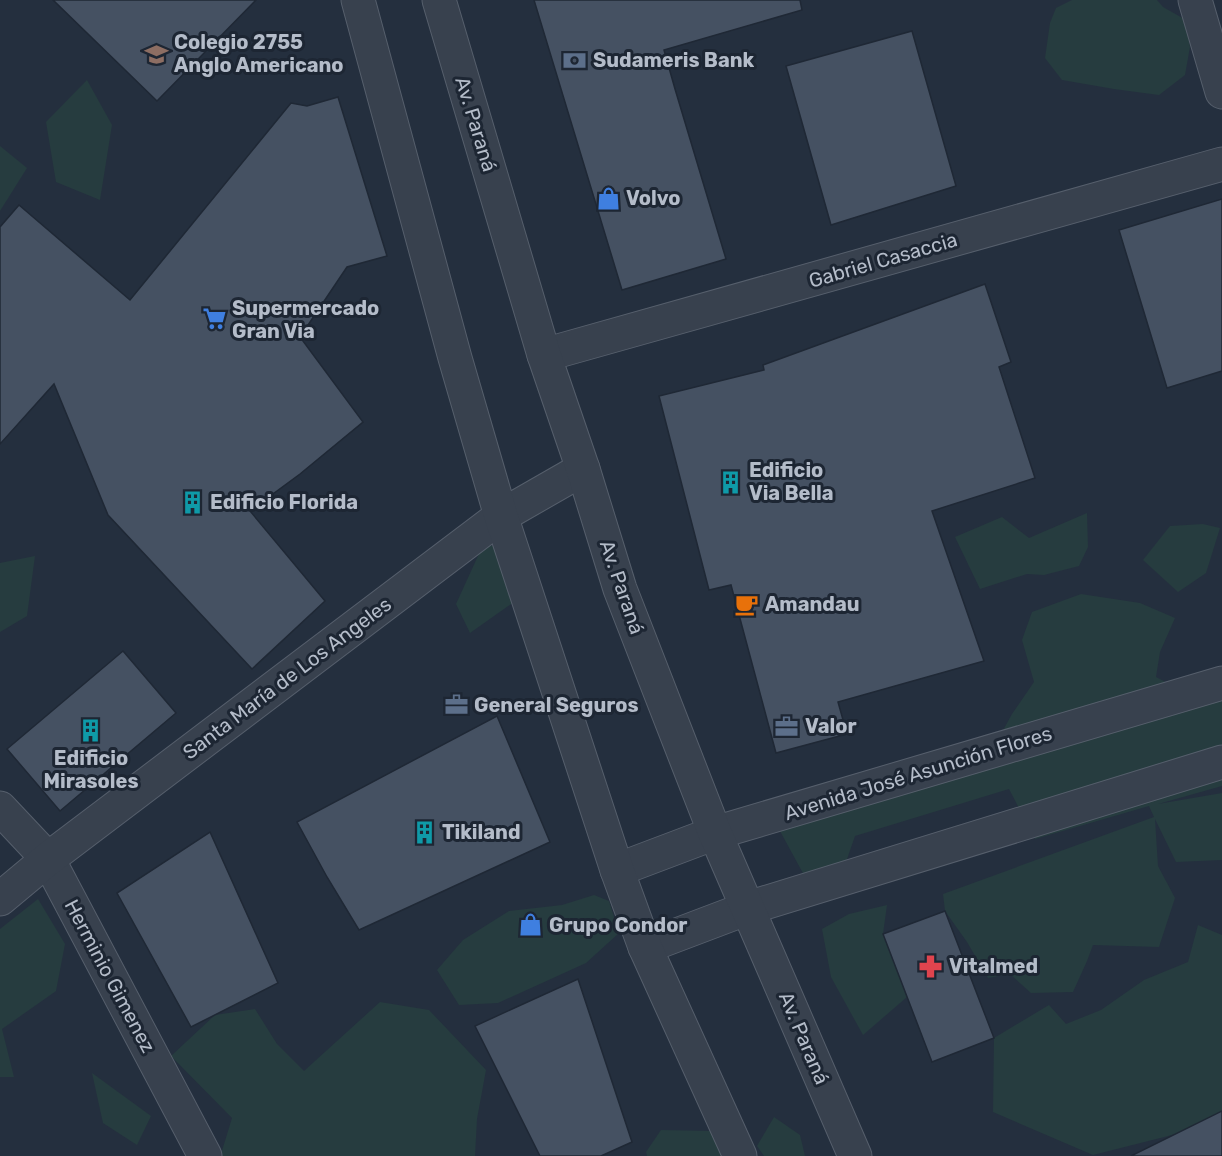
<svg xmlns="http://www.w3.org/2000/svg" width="1222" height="1156" font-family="Rubik,sans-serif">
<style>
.green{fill:#263c3f}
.building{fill:#455162;stroke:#1f2835;stroke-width:1.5}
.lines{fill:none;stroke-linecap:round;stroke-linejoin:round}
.minor-casing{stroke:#565f6c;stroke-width:35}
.tertiary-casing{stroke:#565f6c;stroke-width:35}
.minor{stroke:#38414e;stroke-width:33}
.tertiary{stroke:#38414e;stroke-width:33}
.labels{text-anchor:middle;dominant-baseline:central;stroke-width:6;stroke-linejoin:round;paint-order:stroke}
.poi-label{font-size:20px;font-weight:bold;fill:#b4bcc9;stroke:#1d2633;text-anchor:start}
.street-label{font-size:20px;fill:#b4bcc9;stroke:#1d2633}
</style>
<rect width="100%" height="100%" fill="#242f3e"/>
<g class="green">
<path d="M1072,0H1157L1163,7L1186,20L1190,47L1185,75L1159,95L1114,89L1062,80L1045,58L1050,23L1056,8Z"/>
<path d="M87,80L112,125L100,200L56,182L46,122Z"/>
<path d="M0,146L27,168L0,211Z"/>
<path d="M1087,513L1088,547L1079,566L1044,575L1027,574L980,589L955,537L1002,517L1029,538Z"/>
<path d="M1203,524L1220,528L1206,573L1178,592L1143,560L1170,526Z"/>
<path d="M483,545L503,547L521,597L470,633L456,604Z"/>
<path d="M35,556L27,616L0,632V563Z"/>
<path d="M1081,594L1140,603L1175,618L1160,652L1156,677L1179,689L1222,667V786L1158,804L1222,793V860L1176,862L1155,819L1158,866L1175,898L1159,947L1093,945L1087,961L1073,992L1031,993L1010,974L988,978L967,942L945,911L943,894L1154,817L1149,806L1035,839L1009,789L855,836L844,868L811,888L780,831L996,743L1012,714L1034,682L1022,640L1032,612Z"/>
<path d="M594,895L609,901L619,933L586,963L498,1003L459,1005L437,970L463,940L509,911L562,905Z"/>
<path d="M38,899L65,944L56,991L2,1029L14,1077H0V929Z"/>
<path d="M887,905L883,934L907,997L863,1035L831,977L822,929L849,914Z"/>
<path d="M1198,925L1222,935V1111L1176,1134L1093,1155L993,1112L994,1038L1049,1005L1066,1024L1101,1010L1144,980L1188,962Z"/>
<path d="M380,1002L429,1010L486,1070L477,1119L475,1156H222L221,1154L232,1118L171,1056L215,1015L255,1009L277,1044L304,1071Z"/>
<path d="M92,1073L151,1116L137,1145L103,1123Z"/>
<path d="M774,1117L800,1135L805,1156H764L757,1146Z"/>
<path d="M661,1130L712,1131L722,1156H647L646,1152Z"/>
</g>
<g class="building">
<path d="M53,0H256L157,101Z"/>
<path d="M534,0H800L802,10L664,50L675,89L726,259L622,290Z"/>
<path d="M912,31L956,186L831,225L786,66Z"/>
<path d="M338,97L387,256L347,267L300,337L363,422L300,474L250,511L325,601L252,669L108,515L54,384L0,444V227L19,205L130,300L291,103L307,106Z"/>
<path d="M1222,199V371L1167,388L1119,230Z"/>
<path d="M985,284L1011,362L999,367L1035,478L932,511L984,661L838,702L847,734L776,753L731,585L709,590L659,396L764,370L763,365Z"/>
<path d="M123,651L176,713L60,811L7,749Z"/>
<path d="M497,716L550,842L359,930L327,877L297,822Z"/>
<path d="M210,832L278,983L191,1027L117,893Z"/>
<path d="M945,911L994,1038L932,1062L883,934Z"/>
<path d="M578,979L632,1142L601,1156H540L475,1026Z"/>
<path d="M1222,1111V1156H1131Z"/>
</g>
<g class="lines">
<defs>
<g id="minor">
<path d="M1195,0L1222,92"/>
<path d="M544,355L1222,164"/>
<path d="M0,808L48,859L205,1156"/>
<path d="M617,870L715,833L1222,683"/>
<path d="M0,899L48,859L501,516L583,469"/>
<path d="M645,947L748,908L1222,762"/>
</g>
<g id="tertiary">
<path d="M358,0L455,358L501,516L617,870L645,947L740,1156"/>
<path d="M439,0L544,355L583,469L620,589L715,833L855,1156"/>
</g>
</defs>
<use href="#minor" class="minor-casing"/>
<use href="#tertiary" class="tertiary-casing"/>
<use href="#minor" class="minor"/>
<use href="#tertiary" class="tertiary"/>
</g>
<defs>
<symbol id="school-bare" viewBox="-9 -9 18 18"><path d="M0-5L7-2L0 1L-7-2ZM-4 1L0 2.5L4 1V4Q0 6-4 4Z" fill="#8d6e63" stroke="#1d2633" stroke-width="2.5" paint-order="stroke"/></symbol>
<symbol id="bank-bare" viewBox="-9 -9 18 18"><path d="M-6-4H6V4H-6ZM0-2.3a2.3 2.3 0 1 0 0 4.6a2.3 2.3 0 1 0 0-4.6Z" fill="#5c6f8a" stroke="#1d2633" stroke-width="2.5" paint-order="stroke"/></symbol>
<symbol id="shop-bare" viewBox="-9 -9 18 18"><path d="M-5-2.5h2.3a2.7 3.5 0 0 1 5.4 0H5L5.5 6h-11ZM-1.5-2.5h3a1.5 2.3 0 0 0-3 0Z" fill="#3f7fe0" stroke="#1d2633" stroke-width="2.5" paint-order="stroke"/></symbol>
<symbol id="supermarket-bare" viewBox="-9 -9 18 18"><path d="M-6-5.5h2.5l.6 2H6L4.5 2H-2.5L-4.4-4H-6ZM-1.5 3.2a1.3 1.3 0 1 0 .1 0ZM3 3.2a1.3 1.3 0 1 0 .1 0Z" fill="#3f7fe0" stroke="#1d2633" stroke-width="2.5" paint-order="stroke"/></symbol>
<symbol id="building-bare" viewBox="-9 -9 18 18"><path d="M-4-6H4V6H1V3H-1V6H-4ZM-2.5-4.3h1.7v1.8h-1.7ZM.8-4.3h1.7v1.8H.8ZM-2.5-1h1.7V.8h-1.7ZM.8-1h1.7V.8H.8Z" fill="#0f9aa8" stroke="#1d2633" stroke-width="2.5" paint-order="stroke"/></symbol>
<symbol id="cafe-bare" viewBox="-9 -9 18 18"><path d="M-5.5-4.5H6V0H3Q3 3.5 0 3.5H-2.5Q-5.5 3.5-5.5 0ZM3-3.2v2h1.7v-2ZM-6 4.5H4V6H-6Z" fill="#e8710a" stroke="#1d2633" stroke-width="2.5" paint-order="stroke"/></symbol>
<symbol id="office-bare" viewBox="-9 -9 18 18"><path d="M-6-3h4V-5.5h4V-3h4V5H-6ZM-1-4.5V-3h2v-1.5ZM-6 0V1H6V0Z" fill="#5c6f8a" stroke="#1d2633" stroke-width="2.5" paint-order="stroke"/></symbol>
<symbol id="pharmacy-bare" viewBox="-9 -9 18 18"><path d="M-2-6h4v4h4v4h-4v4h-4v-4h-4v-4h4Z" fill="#e0444e" stroke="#1d2633" stroke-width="2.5" paint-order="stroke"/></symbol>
</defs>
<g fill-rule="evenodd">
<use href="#school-bare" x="140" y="38" width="33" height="33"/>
<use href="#bank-bare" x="558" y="44" width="33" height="33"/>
<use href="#shop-bare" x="592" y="182" width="33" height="33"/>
<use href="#supermarket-bare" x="198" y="302" width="33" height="33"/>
<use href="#building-bare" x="714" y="466" width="33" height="33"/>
<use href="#building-bare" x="176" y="486" width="33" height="33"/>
<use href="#cafe-bare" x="730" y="588" width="33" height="33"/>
<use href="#office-bare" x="440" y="688" width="33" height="33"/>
<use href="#office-bare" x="770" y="710" width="33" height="33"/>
<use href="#building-bare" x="74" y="714" width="33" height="33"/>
<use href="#building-bare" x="408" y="816" width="33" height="33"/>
<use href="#shop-bare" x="514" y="908" width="33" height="33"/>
<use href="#pharmacy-bare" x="914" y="950" width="33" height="33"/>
</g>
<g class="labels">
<g class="poi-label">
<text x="174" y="42">Colegio 2755<tspan x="174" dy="23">Anglo Americano</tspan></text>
<text x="593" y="60">Sudameris Bank</text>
<text x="626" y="198">Volvo</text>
<text x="232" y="308">Supermercado<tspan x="232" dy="23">Gran Via</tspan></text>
<text x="749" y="470">Edificio<tspan x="749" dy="23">Via Bella</tspan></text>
<text x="210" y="502">Edificio Florida</text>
<text x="765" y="604">Amandau</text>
<text x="474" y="705">General Seguros</text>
<text x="805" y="726">Valor</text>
<text x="91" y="758" text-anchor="middle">Edificio<tspan x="91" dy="23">Mirasoles</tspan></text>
<text x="442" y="832">Tikiland</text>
<text x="549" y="925">Grupo Condor</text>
<text x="949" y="966">Vitalmed</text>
</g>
<g class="street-label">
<text transform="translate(476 124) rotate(73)">Av. Paraná</text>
<text transform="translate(883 260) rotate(-16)">Gabriel Casaccia</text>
<text transform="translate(622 587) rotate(71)">Av. Paraná</text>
<text transform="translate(287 678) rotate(-37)">Santa María de Los Angeles</text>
<text transform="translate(918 773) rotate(-17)">Avenida José Asunción Flores</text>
<text transform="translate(110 976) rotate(62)">Herminio Gimenez</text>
<text transform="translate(804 1038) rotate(67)">Av. Paraná</text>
</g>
</g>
</svg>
